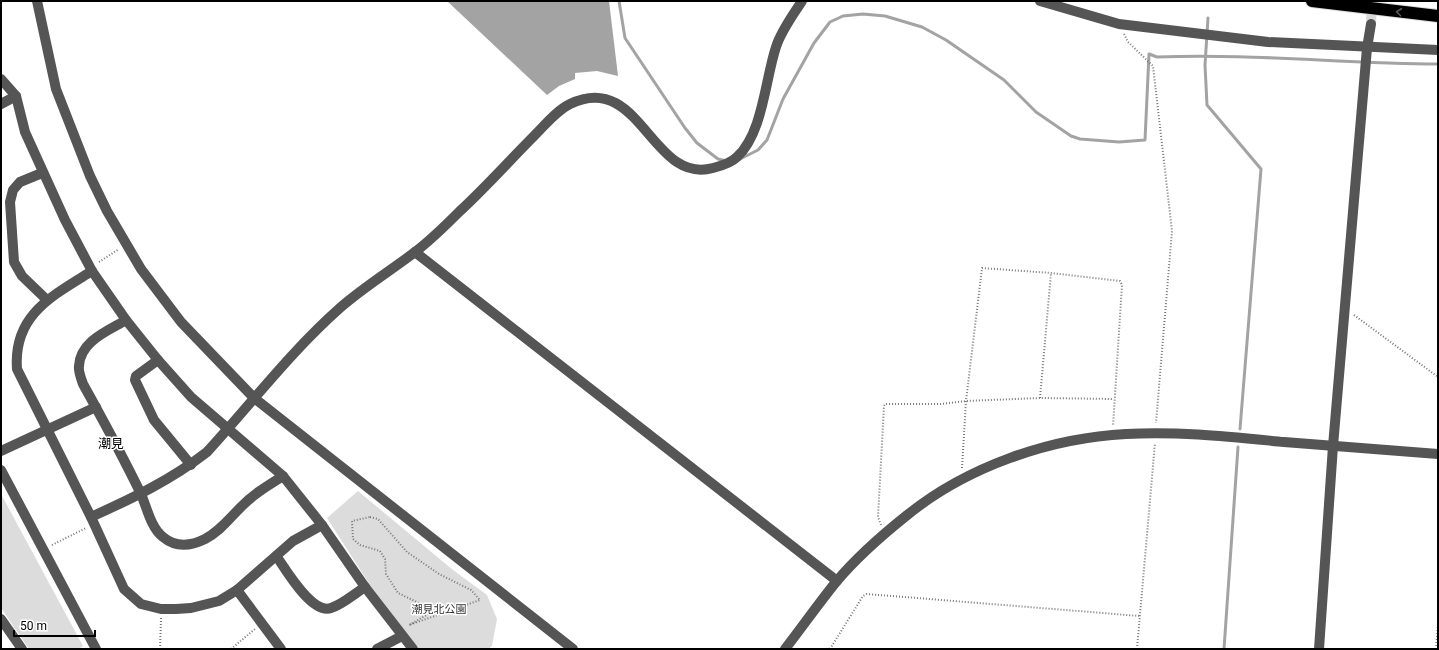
<svg xmlns="http://www.w3.org/2000/svg" width="1439" height="650" font-family="Roboto,'Noto Sans JP',sans-serif">
<style>
.green{fill:#dcdcdc}
.water{fill:#a3a3a3}
.lines{fill:none;stroke-linecap:round;stroke-linejoin:round}
.stream{stroke:#a3a3a3;stroke-width:3}
.minor-tunnel{stroke:#d9d9d9;stroke-width:10;stroke-dasharray:10 5;stroke-linecap:butt}
.highway-casing{stroke:#dbdbdb;stroke-width:14}
.path{stroke:#777;stroke-width:2;stroke-dasharray:1 2;stroke-linecap:butt}
.minor{stroke:#555;stroke-width:10}
.highway{stroke:#000;stroke-width:12}
.oneway{stroke:#595959}
.labels{text-anchor:middle;dominant-baseline:central;stroke-width:3;stroke-linejoin:round;paint-order:stroke}
.park-label{font-size:11px;fill:#333;stroke:#fff}
.quarter-label{font-size:13px;fill:#000;stroke:#fff}
</style>
<rect width="100%" height="100%" fill="#fff"/>
<g class="green">
<path d="M358,491L453,570L487,595L497,619L492,646L488,649H419L370,585L327,518Z"/>
<path d="M1,494L83,646L79,649H29L1,608Z"/>
</g>
<path class="water" d="M447,1H609L618,76L597,71L575,73V79L559,86L547,95Z"/>
<g class="lines">
<g class="stream">
<path d="M619,1L625,38L685,128L697,143L718,159L727,161"/>
<path d="M1208,18L1205,65L1207,105L1261,169L1240,429"/>
<path d="M740,159L758,150L767,140L783,99L814,43L830,22L843,16L863,14L885,16L922,27L946,40L1004,80L1036,112L1071,136L1080,139L1119,142L1145,140L1149,54L1157,57C1251,53 1344,64 1438,64"/>
<path d="M1224,649L1238,447"/>
</g>
<path class="minor-tunnel" d="M1371,24L1372,1"/>
<defs>
<path id="highway" d="M1312,1L1438,16"/>
</defs>
<use href="#highway" class="highway-casing"/>
<g class="path">
<path d="M1124,34L1128,42L1153,66L1172,231L1156,423"/>
<path d="M99,262L119,249"/>
<path d="M1354,315L1438,377"/>
<path d="M1040,398L1051,273"/>
<path d="M962,468L966,401L982,268L1051,273L1120,281L1122,285L1113,426"/>
<path d="M370,517L378,519L407,552L439,574L471,590L480,600L409,625L430,613L423,605L398,593L386,574L385,559L380,551L360,545L353,539L352,521Z"/>
<path d="M881,525L878,517L884,406L885,404H941L966,401L1040,398L1113,399"/>
<path d="M52,545L86,528"/>
<path d="M160,649L161,618"/>
<path d="M231,649L255,629"/>
<path d="M830,649L863,596L867,594L1140,616"/>
<path d="M1137,649L1155,443"/>
<path d="M1436,649L1438,625"/>
</g>
<g class="minor">
<path d="M37,1L56,89L90,176L107,211L141,269L181,322L254,398L573,649"/>
<path d="M1040,1L1119,24L1268,42L1438,50"/>
<path d="M1,79L16,96L25,132L65,220L92,271L126,320L158,360L191,397L283,476L322,525L365,587L413,649"/>
<path d="M1,104L16,96"/>
<path d="M42,173L20,182L13,190L10,202L14,262L22,276L47,300"/>
<path d="M415,252L837,581"/>
<path d="M92,271C52,296 13,315 17,369L91,517L124,589L141,604L161,609H176L191,608L219,601L237,590L293,541L322,525"/>
<path d="M126,320C108,331 80,341 79,366C78,371 81,378 83,384C103,420 123,457 141,494C147,508 151,528 163,537C176,548 191,546 205,539C220,531 228,520 239,509C252,495 267,486 283,476"/>
<path d="M158,360L136,376L135,380L154,420L191,465"/>
<path d="M1,451L96,407"/>
<path d="M1,470L96,649"/>
<path d="M91,517C131,499 171,480 207,452C251,404 291,351 341,307C364,287 390,271 415,252C431,240 446,225 460,211C486,187 509,161 534,136C545,125 556,111 570,104C641,70 651,185 713,168C721,166 731,163 737,157C763,133 765,80 776,47C781,31 793,15 802,1"/>
<path d="M277,557C286,570 312,615 331,608C343,604 354,594 365,587"/>
<path d="M237,590L281,649"/>
<path d="M1,619L22,649"/>
<path d="M377,649L402,636"/>
<path d="M785,649C802,627 819,603 836,582C856,558 881,536 906,516C966,467 1049,438 1126,434C1179,431 1232,437 1284,442C1335,446 1387,450 1438,454"/>
<path d="M1319,649L1333,446L1367,48L1371,24"/>
</g>
<use href="#highway" class="highway"/>
</g>
<defs><path id="oneway-chevron" d="M-2-3.5L2.5 0L-2 3.5" fill="none" stroke-width="1.6" stroke-linecap="round" stroke-linejoin="round"/></defs>
<use class="oneway" href="#oneway-chevron" transform="translate(1399 12) rotate(-173)"/>
<g class="labels">
<g class="park-label">
<text x="439" y="609">潮見北公園</text>
</g>
<g class="quarter-label">
<text x="111" y="443">潮見</text>
</g>
</g>
<rect width="1439" height="650" fill="none" stroke="#000000" stroke-width="4"/>
<path d="M14 630v6h81v-6" fill="none" stroke="#000000" stroke-width="2"/>
<text x="20" y="630" font-size="12" fill="#000000" stroke="#ffffff" stroke-width="3" paint-order="stroke">50 m</text>
</svg>
